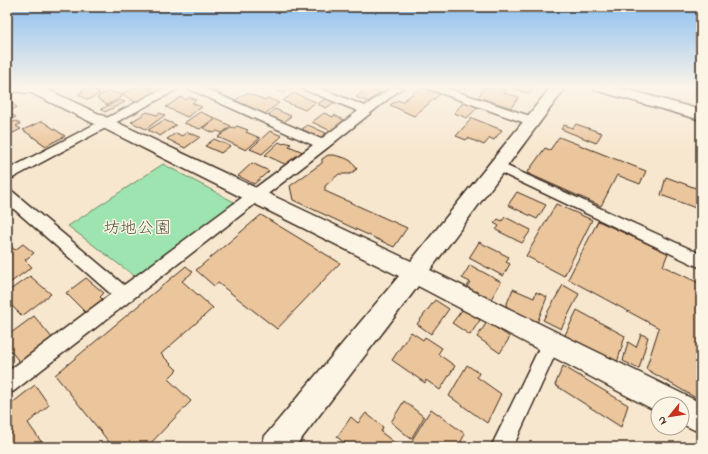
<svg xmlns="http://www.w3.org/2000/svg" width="708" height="454" font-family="'Indie Flower','Klee One',sans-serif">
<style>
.green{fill:#9ee4b0;stroke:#6c8767}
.building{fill:#ebc59b;stroke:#3b2a1e}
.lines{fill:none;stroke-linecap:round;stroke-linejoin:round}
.street-casing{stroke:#3b2a1e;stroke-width:3}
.secondary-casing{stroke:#3b2a1e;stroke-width:3}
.highway-casing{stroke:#3b2a1e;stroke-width:3}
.street{fill:#fcf5e5;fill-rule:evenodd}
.secondary{fill:#fcf5e5;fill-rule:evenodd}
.highway{fill:#fcf5e5;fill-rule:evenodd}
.labels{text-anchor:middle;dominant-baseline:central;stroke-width:3;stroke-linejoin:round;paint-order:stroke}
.park-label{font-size:17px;fill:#545842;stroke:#fcf5e5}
</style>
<rect width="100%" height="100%" fill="#f7e7cf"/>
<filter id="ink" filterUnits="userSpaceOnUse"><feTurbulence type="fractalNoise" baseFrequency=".025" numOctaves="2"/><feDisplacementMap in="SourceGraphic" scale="8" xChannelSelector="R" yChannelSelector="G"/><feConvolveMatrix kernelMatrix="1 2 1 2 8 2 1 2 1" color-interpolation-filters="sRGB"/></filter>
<g filter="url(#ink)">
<path class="green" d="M163,164L236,203L137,278L68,226Z"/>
<g class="building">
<path d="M89,87L100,93L88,100L78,94L83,92L81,91Z"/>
<path d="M136,87H152L149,89L156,93L137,103L122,94Z"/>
<path d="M204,87H225L216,92Z"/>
<path d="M270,87H292L283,93Z"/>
<path d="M421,87L440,94L414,116L390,105L398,100L402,102Z"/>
<path d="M485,87L494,90L496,87L506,91L504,93L519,97L511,108L478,97Z"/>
<path d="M509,87H535L530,94Z"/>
<path d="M368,88L380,93L368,102L356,97Z"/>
<path d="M110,91L113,93L115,92L123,96L107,105L97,98L99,97L98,96Z"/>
<path d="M247,93L265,100L268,98L279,103L265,114L235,100Z"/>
<path d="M294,93L316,102L305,110L283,101Z"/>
<path d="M181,97L186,100L189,97L196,100L192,103L202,107L187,117L166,107Z"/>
<path d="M7,98L11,100L8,101L17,107L8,112L16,117L7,121Z"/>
<path d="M327,98L335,102L326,108L317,104Z"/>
<path d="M120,100L125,102L105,112L101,109Z"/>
<path d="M464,102L478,107L467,118L454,113Z"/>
<path d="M275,109L291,116L284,122L268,115Z"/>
<path d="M147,112L157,115L160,113L165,115L146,129L131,122Z"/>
<path d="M200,112L215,118L200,129L184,123Z"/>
<path d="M324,113L333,117L334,115L344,120L331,131L312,122Z"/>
<path d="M472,118L502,130L494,140L490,138L484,145L468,138L466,140L456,136Z"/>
<path d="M216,119L231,126L222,133L217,131L214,133L203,128Z"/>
<path d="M164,120L176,125L160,136L148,130Z"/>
<path d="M16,121L20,124L16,126L21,129L7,136V125Z"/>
<path d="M42,121L65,136L46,146L23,130Z"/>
<path d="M576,124L602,133L596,143L561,129L564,125L573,128Z"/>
<path d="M308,125L326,133L320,138L302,129Z"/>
<path d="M237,126L248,130L246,132L260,138L246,150L218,137L232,127L234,128Z"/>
<path d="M270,131L282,136L262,154L250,149Z"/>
<path d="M187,132L200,137L185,148L167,139L176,133L182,136Z"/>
<path d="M559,137L646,171L640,184L617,175L601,206L527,173L545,148L550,150Z"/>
<path d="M214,139L230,146L221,153L205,146Z"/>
<path d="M279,142L283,144L285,142L291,144L289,146L303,152L289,166L265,155Z"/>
<path d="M328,155H334L345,158L351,161L357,169L350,174H339L325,186V191L407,228L394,247L293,200L290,186L322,163V159Z"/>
<path d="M252,163L269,171L254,184L238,176Z"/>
<path d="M666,177L701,190V210L661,195Z"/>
<path d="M517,192L546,205L537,219L508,205Z"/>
<path d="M556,204L592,220L564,276L526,256Z"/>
<path d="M261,215L340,263L277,329L218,283L214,286L196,270Z"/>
<path d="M505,217L531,230L522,243L496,230L499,226L494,223L498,219L502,221Z"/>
<path d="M598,221L668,253L663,266L701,284V401L646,369L659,328L568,279Z"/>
<path d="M479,242L509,257L506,262L510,264L503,276L469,258Z"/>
<path d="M23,244L34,253L25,260L32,267L7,285V247L9,245L15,250Z"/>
<path d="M470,265L501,282L490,301L466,288L470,282L462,278Z"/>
<path d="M186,266L193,272L182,281L213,308L161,354L177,370L168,379L191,401L147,447H113L55,375Z"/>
<path d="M30,276L51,294L22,316L7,301V292Z"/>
<path d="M86,278L104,293L100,297L105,302L88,315L66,293Z"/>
<path d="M563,285L579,294L561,329L543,320Z"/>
<path d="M513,289L534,298L536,292L547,297L537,323L505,308Z"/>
<path d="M435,300L449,309L431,334L417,324Z"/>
<path d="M463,309L480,320L470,335L452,323Z"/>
<path d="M577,310L625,336L617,363L581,344L580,346L564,337Z"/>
<path d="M34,316L53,339L21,364L7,346V336Z"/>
<path d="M487,322L510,337L500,353L477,337Z"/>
<path d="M411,332L423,340L425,337L442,348L438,354L455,366L440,390L426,380L425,383L392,360Z"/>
<path d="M641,334L648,337L639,369L623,361L628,342L636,347Z"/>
<path d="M467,365L479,373L477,377L501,394L487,423L449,396Z"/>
<path d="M563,366L628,405L621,427L555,385Z"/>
<path d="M35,385L49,405L28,423L45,447H7V407Z"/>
<path d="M404,401L424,417L411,439L391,422Z"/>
<path d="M431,409L465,434L458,447H421L412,440Z"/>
<path d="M366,413L383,427L381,432L400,447H344L346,444L337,437L351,417L358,423Z"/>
</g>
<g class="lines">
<defs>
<g id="street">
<path d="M7,87H42C35,96 17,92 7,90Z"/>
<path d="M166,87H179L178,89L7,181V170Z"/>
<path d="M188,87H201L321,139L358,111L303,89L302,87H316L365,106L392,87H403L327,148L14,391L7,394V372L111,294L7,203V190L12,191L124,285L313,145L189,89Z"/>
<path d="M428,87H443L536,118L538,121L536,124H528L429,89Z"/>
<path d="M498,162L701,254V268L493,169L491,166L493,163Z"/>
<path d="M551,335L558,338L560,344L513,447H491L544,338Z"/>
</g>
<path id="secondary" d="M23,87H42L411,261L551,87H566L430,270L701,403V433L682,424V404H658V412L418,286L295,447H261L265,436L399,276L101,127L25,90Z"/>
<path id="highway" d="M593,87H618L701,110V120L595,90Z"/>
</defs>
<use href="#street" class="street-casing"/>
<use href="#secondary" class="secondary-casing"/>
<use href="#highway" class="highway-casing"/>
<use href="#street" class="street"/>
<use href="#secondary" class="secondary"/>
<use href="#highway" class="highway"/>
</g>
</g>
<linearGradient id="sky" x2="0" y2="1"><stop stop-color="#8bbff0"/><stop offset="0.58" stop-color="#fbf4e9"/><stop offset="1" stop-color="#fbf4e9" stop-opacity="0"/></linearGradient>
<rect width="708" height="150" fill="url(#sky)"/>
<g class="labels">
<g class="park-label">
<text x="137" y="228">坊地公園</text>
</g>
</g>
<rect width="708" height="454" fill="none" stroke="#fcf5e5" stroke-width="24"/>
<rect x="12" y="12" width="684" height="430" fill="none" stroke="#3b2a1e" stroke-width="1.5" filter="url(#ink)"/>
<g transform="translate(670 416) rotate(240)"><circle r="19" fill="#fcf5e5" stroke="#afa495"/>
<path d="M0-3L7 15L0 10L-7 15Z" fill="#c8321e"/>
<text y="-6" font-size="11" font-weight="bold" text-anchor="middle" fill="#3b2a1e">N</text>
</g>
</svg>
